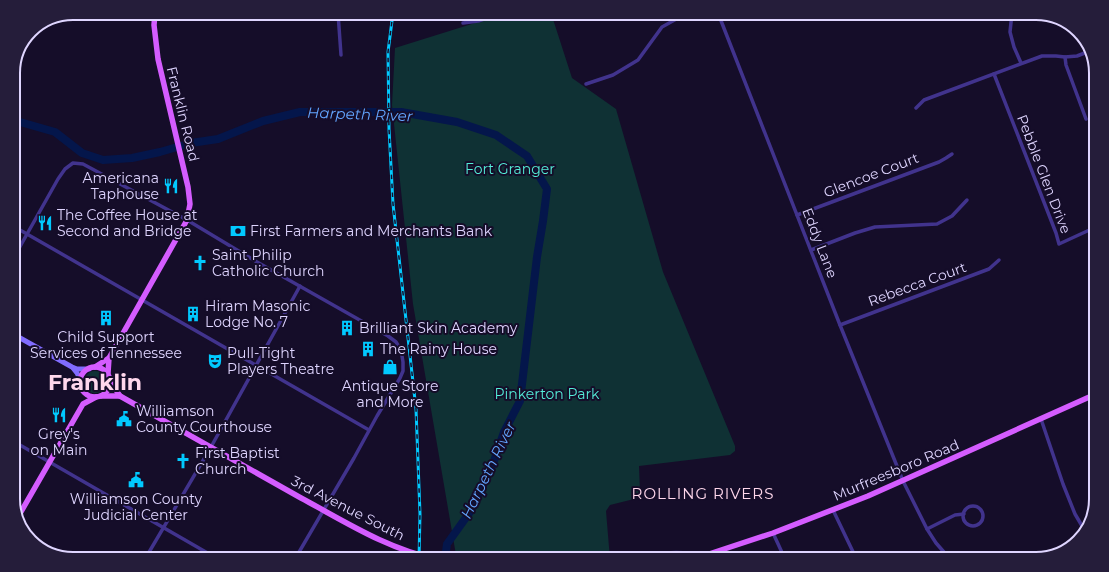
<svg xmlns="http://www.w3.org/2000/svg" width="1109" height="572" font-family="Montserrat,sans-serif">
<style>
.green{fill:#0f3134}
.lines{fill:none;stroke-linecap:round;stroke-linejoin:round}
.river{stroke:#04164b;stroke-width:8}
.street{stroke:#41338d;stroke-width:3.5}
.secondary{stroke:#816cff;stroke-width:5}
.primary{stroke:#d45cff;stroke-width:5.5}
.rail-casing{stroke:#01c9ff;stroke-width:3}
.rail{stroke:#150d29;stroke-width:1.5;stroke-dasharray:4.5;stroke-linecap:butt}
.labels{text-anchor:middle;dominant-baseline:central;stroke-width:4;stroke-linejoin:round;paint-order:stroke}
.street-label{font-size:14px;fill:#dfd5ff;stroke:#150d29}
.park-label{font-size:14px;fill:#54edd8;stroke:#150d29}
.poi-label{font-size:14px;fill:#dfd5ff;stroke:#150d29;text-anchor:start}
.water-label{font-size:15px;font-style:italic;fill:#63a5ff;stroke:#150d29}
.neighbourhood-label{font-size:15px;letter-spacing:1px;fill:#ffd7ec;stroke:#150d29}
.town-label{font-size:22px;font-weight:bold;fill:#ffd7ec;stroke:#150d29}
.rim{fill:none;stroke:#dfd5ff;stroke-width:2}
</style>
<rect width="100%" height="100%" fill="#150d29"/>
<g class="green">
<path d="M507,13H551L572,78L616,109L663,272L735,446V451L730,455L639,466L640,492L638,498L610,505L606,511L610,559H482L456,555L413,304L392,105L395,48Z"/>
<circle cx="95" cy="382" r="11"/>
</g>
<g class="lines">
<path class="river" d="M13,120L55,132L82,153L103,160L132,158L160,152L191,143L218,139L263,121L300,112H401L457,122L496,135L527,156L547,189L543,221L537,257L520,401L504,432L493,464L470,512L447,544L445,559"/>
<g class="street">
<path d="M338,13L341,55"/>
<path d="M718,13L840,325L903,481L927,529L936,543L950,559"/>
<path d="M1012,13L1010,32L1014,47L1021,63"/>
<path d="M966,16L975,13"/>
<path d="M463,23L478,21L502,13"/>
<path d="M1065,57L1066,65L1086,119"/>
<path d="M994,74L1056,233L1059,244L1096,227"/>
<path d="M586,84L613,75L638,60L662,27L687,13"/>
<path d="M916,108L924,100L1042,56H1056L1065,57L1077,56L1090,51"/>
<path d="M797,215L939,162L946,158L952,154"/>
<path d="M13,226L369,430"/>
<path d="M811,250L855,233L875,227L937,224L952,216L967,200"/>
<path d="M13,259L58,179L65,169L73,163L83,164L187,220L257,262L388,336L396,342L401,350L403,362V371L400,378L377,416L354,458L295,559"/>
<path d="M840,325L989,269L999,260"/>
<path d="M1041,419L1063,484L1075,514L1085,531"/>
<path d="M13,441L218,559"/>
<circle cx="973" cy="516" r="10"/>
<path d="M833,510L855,556L859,559"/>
<path d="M927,529L955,515L964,514"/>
<path d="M773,533L785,559"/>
<path d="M145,559L211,447L300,286"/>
<path d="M622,559C647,556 676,548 701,556"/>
</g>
<g class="secondary">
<path d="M13,334L72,367L77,369H89"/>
<path d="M73,368L77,373L81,381"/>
</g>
<g class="primary">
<path d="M95,367L109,358L187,220L190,204L188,187L158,59L154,25L155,13"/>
<circle cx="95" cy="382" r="15"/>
<path d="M108,373L109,358"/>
<path d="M110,381L120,396C180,430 240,464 301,498C344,521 387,549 436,559"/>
<path d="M101,396H120"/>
<path d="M18,517L83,404L96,397"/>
<path d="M694,559L773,533L868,496L1096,394"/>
</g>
<defs>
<path id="rail" d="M393,13L388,52L389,129L393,204L416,409L420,514L419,559"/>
</defs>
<use href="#rail" class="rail-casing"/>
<use href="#rail" class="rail"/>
</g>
<defs>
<symbol id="restaurant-bare" viewBox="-9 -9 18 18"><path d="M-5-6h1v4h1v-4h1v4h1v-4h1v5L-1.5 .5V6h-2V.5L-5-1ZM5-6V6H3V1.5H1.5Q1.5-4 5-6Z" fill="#01c9ff" stroke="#150d29" stroke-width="2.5" paint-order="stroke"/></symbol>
<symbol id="bank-bare" viewBox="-9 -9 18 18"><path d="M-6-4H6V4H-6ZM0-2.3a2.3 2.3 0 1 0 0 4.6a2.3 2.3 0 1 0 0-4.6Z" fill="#01c9ff" stroke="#150d29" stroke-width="2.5" paint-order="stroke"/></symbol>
<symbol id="church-bare" viewBox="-9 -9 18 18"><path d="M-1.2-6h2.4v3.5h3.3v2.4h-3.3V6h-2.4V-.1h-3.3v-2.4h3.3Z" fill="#01c9ff" stroke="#150d29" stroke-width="2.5" paint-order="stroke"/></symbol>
<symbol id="building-bare" viewBox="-9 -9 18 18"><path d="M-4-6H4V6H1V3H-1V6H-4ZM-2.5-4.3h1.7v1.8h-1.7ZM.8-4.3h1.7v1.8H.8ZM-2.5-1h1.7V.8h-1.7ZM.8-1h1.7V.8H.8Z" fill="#01c9ff" stroke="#150d29" stroke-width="2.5" paint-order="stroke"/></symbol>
<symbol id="theatre-bare" viewBox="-9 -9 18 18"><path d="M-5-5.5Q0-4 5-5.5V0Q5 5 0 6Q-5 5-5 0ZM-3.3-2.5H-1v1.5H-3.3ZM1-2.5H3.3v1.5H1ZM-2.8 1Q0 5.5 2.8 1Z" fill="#01c9ff" stroke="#150d29" stroke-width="2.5" paint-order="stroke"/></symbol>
<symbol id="shop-bare" viewBox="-9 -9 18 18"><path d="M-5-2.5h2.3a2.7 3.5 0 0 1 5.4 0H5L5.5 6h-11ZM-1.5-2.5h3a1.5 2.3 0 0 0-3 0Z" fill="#01c9ff" stroke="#150d29" stroke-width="2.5" paint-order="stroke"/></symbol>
<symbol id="civic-bare" viewBox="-9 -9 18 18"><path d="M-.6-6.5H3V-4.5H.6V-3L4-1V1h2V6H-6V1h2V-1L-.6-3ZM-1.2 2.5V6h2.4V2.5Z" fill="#01c9ff" stroke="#150d29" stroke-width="2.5" paint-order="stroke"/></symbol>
</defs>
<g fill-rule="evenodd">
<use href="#restaurant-bare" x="160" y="175" width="22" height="22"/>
<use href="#restaurant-bare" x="34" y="212" width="22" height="22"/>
<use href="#bank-bare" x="227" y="220" width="22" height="22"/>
<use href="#church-bare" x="189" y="252" width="22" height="22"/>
<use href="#building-bare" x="182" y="303" width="22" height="22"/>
<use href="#building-bare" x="95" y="307" width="22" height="22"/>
<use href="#building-bare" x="336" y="317" width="22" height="22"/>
<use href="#building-bare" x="357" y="338" width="22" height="22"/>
<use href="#theatre-bare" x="204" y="350" width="22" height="22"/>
<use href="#shop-bare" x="379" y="356" width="22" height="22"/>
<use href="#restaurant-bare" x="48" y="404" width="22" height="22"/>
<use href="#civic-bare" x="113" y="408" width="22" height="22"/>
<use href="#church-bare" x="172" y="450" width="22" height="22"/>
<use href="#civic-bare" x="125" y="469" width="22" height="22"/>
</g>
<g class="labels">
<g class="street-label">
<text transform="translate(183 114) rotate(76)">Franklin Road</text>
<text transform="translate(1044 174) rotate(69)">Pebble Glen Drive</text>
<text transform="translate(871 175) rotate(-21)">Glencoe Court</text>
<text transform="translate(820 243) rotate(69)">Eddy Lane</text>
<text transform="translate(917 284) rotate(-20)">Rebecca Court</text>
<text transform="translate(896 470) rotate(-23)">Murfreesboro Road</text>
<text transform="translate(348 508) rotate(27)">3rd Avenue South</text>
</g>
<g class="park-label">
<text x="510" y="169">Fort Granger</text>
<text x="547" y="394">Pinkerton Park</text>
</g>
<g class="poi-label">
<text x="159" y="178" text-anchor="end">Americana<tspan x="159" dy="16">Taphouse</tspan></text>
<text x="57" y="215">The Coffee House at<tspan x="57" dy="16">Second and Bridge</tspan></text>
<text x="250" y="231">First Farmers and Merchants Bank</text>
<text x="212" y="255">Saint Philip<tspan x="212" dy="16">Catholic Church</tspan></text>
<text x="205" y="306">Hiram Masonic<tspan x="205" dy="16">Lodge No. 7</tspan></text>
<text x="359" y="328">Brilliant Skin Academy</text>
<text x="106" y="337" text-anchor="middle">Child Support<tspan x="106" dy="16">Services of Tennessee</tspan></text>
<text x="380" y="349">The Rainy House</text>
<text x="227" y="353">Pull-Tight<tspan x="227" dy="16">Players Theatre</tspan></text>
<text x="390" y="386" text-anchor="middle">Antique Store<tspan x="390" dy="16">and More</tspan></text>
<text x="136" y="411">Williamson<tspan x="136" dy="16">County Courthouse</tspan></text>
<text x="59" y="434" text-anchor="middle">Grey's<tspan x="59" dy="16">on Main</tspan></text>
<text x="195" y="453">First Baptist<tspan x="195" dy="16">Church</tspan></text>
<text x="136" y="499" text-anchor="middle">Williamson County<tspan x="136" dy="16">Judicial Center</tspan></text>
</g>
<g class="water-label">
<text transform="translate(360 114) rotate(2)">Harpeth River</text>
<text transform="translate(488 470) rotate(-64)">Harpeth River</text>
</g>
<g class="neighbourhood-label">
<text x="703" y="493">ROLLING RIVERS</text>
</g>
<g class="town-label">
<text x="95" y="382">Franklin</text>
</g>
</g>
<path d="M0 0H1109V572H0ZM73 20H1036A53 53 0 0 1 1089 73V499A53 53 0 0 1 1036 552H73A53 53 0 0 1 20 499V73A53 53 0 0 1 73 20Z" fill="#251d3a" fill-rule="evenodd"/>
<path class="rim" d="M73 20H1036A53 53 0 0 1 1089 73V499A53 53 0 0 1 1036 552H73A53 53 0 0 1 20 499V73A53 53 0 0 1 73 20Z"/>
</svg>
